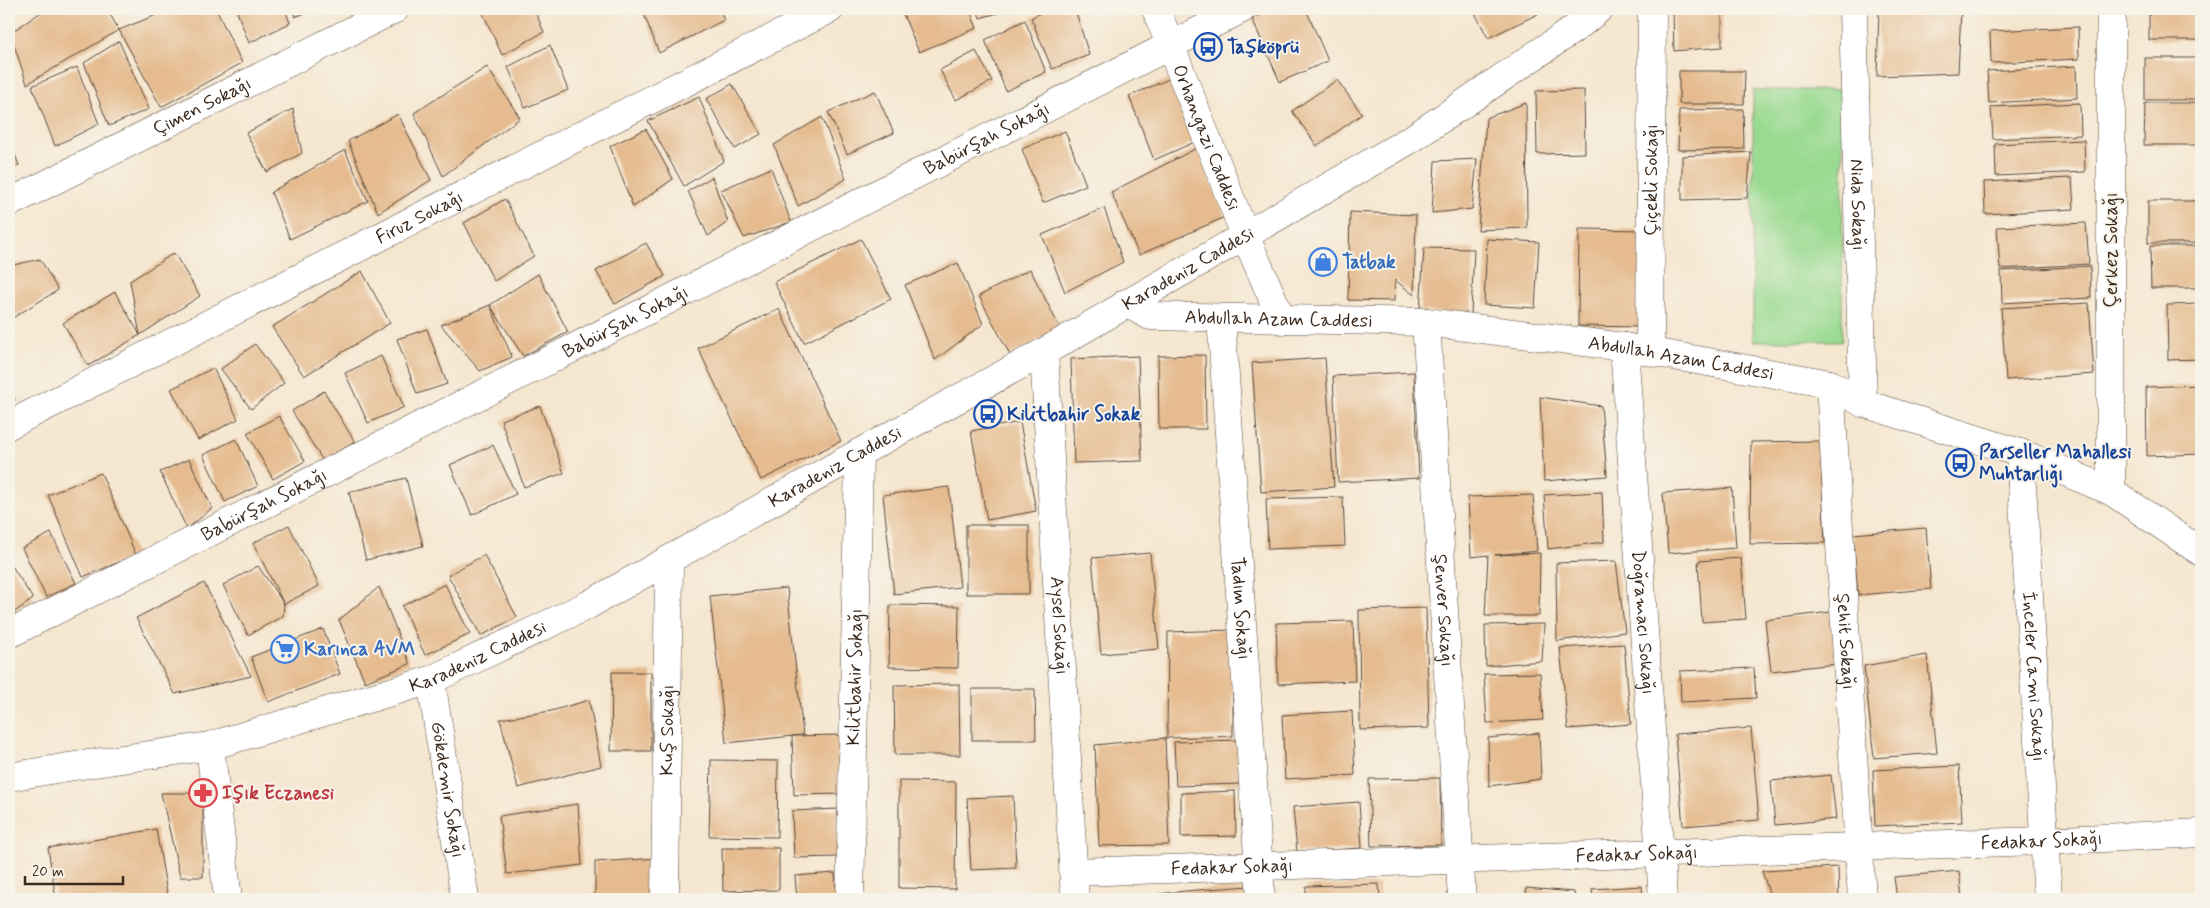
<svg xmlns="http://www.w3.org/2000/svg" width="2210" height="908" font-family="Mynerve,sans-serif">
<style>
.green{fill:#99da91;stroke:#6a8258}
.building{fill:#e5bb8f}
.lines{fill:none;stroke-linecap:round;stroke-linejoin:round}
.minor-casing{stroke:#574639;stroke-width:29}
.minor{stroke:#fff;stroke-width:28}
.labels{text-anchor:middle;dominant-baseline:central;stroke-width:4;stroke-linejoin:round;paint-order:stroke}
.transit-label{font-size:19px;font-weight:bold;fill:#164399;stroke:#f7f3e8;text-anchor:start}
.street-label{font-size:19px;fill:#3b2a1e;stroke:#f7f3e8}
.shop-label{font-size:19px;font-weight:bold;fill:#366cbe;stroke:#f7f3e8;text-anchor:start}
.health-label{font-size:19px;font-weight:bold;fill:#be3a42;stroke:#f7f3e8;text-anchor:start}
</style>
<rect width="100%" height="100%" fill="#f7f3e8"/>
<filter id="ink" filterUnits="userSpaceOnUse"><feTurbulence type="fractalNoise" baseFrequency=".02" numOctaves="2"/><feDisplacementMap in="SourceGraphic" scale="10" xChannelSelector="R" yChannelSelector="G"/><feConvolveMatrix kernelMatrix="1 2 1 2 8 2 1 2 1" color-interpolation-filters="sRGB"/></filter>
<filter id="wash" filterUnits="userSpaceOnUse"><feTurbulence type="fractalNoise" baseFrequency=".0096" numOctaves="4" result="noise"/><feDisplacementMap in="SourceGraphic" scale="20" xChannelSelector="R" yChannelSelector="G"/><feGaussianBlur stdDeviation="1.12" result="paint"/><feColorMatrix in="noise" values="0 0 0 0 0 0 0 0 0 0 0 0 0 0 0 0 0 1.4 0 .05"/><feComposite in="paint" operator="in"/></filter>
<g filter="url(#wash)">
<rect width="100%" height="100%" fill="#f5e6cf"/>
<path class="green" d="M1753,90H1843L1842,341H1753Z"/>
<g id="blocks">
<g class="building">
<path d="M46,9H107L119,30L27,84L10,33Z"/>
<path d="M171,9H216L242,63L161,107L119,30Z"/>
<path d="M236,9H285L290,23L249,43Z"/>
<path d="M292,9H315L295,17Z"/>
<path d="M481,9H534L544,32L502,55Z"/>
<path d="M642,9H719L724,20L659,53Z"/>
<path d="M901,9H969L977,28L919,52Z"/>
<path d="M977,9H1012L980,18Z"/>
<path d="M1048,9H1075L1089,55L1052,69L1031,18Z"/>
<path d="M1275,9H1306L1328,61L1280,82L1252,19Z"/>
<path d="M1473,9H1538L1540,13L1488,38Z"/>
<path d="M1673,9H1722V47L1674,51Z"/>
<path d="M1879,9H1961L1958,73L1877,76Z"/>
<rect x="2149" y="9" width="52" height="31"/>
<path d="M1025,20L1046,72L1006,91L985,40Z"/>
<path d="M2078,27L2079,59L1991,63L1990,31Z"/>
<path d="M119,41L149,109L109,126L84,63Z"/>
<path d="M550,45L568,90L525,108L508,67Z"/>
<path d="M976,51L992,81L956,100L940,70Z"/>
<rect x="2145" y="58" width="56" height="42"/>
<path d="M2076,66L2077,98L1989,103L1987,71Z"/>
<path d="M77,67L99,124L55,146L32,86Z"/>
<path d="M487,67L520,118L443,176L414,113Z"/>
<path d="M1679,71H1745L1744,104H1679Z"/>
<path d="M1169,79L1197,141L1154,160L1129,96Z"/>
<path d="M1337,80L1362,114L1317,146L1292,111Z"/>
<path d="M732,84L761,134L735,149L706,99Z"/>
<path d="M1584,90L1585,153L1537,154L1536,91Z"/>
<path d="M875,91L894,133L847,154L828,112Z"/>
<path d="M699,97L724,161L684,186L648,121Z"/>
<path d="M1526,103L1527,228L1478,230L1486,118Z"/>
<path d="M2080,103L2081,135L1993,139L1991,107Z"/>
<path d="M2145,103H2201V145H2144Z"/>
<path d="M293,109L302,153L267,172L246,133Z"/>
<path d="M1743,109L1744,149L1678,150L1679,110Z"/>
<path d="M398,114L431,180L378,213L348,141Z"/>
<path d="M822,117L846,179L798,206L774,145Z"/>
<path d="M646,129L673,179L633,207L610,146Z"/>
<path d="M1065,131L1086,185L1043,203L1022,149Z"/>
<path d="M9,140L19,165L9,170Z"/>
<path d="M2084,140L2085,172L1996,176L1995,144Z"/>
<path d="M1197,148L1225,217L1139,255L1111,192Z"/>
<path d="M345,150L368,201L290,239L271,192Z"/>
<path d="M1751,152L1747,198L1682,200V156Z"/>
<path d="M1477,159L1472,209L1432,213L1435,161Z"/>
<path d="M771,168L791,222L744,238L721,190Z"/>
<path d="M712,177L728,222L708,236L688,191Z"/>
<path d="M2072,178L2074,209L1985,214L1984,182Z"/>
<path d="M505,199L534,256L494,281L464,223Z"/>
<rect x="2148" y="201" width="53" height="42"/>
<path d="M1104,208L1123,262L1065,292L1042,235Z"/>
<path d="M1350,212L1416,215L1414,295L1395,280L1394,301L1348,300Z"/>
<path d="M2086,223L2089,264L2000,269L1997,227Z"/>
<path d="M1579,229L1644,230L1643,327L1578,326Z"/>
<path d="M861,239L891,299L804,343L774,282Z"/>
<path d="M1487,239L1539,242L1535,308L1484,305Z"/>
<path d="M646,243L665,276L615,304L596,271Z"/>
<path d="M2150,246H2201V288H2151Z"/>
<path d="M1424,248L1474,249L1471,314L1420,311Z"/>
<path d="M174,253L200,296L140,335L130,281Z"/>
<path d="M40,259L58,290L9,320V266Z"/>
<path d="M958,263L983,324L935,360L905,285Z"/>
<path d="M2090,266L2091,298L2002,303L2001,271Z"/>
<path d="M1030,269L1060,328L1010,355L979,296Z"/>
<path d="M362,271L390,323L304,376L272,327Z"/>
<path d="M538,274L568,332L523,356L490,305Z"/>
<path d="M115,292L140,335L88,366L63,323Z"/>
<path d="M2089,303L2094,374L2006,380L2001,308Z"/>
<path d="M2201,304V359L2168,360L2167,305Z"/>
<path d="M490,305L512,357L480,371L441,325Z"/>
<path d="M779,309L841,441L761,480L698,348Z"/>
<path d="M427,329L447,384L417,394L397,339Z"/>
<path d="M255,344L284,383L251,409L221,369Z"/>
<path d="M1205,355L1206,429H1159L1158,356Z"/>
<path d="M381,356L404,407L368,423L345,373Z"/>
<path d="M1138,356L1142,461L1074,463L1071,359Z"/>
<path d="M1325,358L1334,487L1261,492L1252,363Z"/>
<path d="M213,368L238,419L198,440L171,389Z"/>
<path d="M1414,372L1419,478L1338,482L1333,376Z"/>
<path d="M2201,385V454L2147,456L2146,387Z"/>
<path d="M9,387L15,400L9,403Z"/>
<path d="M324,391L355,442L323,461L292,411Z"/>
<path d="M1540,397L1601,406L1607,476L1544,481Z"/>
<path d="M540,406L564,473L524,487L501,420Z"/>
<path d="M279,416L305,461L273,479L247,433Z"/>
<path d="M1020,422L1036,511L987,520L971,431Z"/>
<path d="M236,439L258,486L225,502L203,455Z"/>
<path d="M1820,441L1825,543L1750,544L1751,442Z"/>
<path d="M493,445L516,494L472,515L450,465Z"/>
<path d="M189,459L212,508L187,529L160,472Z"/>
<path d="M101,473L136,555L83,577L48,495Z"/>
<path d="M406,478L423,546L366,560L349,492Z"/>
<path d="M949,487L960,587L894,594L883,495Z"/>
<path d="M1732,488L1736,548L1668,553L1663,493Z"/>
<path d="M1602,492L1604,542L1548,549L1544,495Z"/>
<path d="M1533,495L1537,551L1495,555L1540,553L1539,616H1485L1488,555L1471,557L1468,497Z"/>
<path d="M1343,497L1345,546L1268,549L1266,499Z"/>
<path d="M289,525L319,586L284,604L283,616L248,635L223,585L258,566L284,604L253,543Z"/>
<rect x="966" y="525" width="63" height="69"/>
<path d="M1926,528L1931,589L1858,595L1853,534Z"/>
<path d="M51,533L76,583L46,597L22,548Z"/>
<path d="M1150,553L1159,649L1101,654L1092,558Z"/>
<path d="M484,555L517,617L481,636L448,575Z"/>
<path d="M1741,558L1746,619L1702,622L1698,561Z"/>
<path d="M1616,561L1625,632L1557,641L1556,563Z"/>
<path d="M12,566L33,599L9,616V567Z"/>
<path d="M204,583L251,676L175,694L136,618Z"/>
<path d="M445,584L470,634L425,655L402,606Z"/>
<path d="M379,587L410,664L365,682L339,620Z"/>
<path d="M787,588L803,735L726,743L710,596Z"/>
<path d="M890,605L959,606L958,668L889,667Z"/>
<path d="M1426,608L1429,728L1360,730L1359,610Z"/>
<path d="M1831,612L1836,664L1771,671L1765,620Z"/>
<path d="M1353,621L1355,681L1278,684L1276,623Z"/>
<path d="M1544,624L1542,661L1486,666L1485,625Z"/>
<path d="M323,629L340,674L268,702L251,657Z"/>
<path d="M1233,630V736L1165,738L1169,845L1099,846L1095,745L1165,738L1167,735L1168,632Z"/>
<path d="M1624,644L1631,724L1568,729L1560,648Z"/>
<path d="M1927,655L1937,753L1874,758L1864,666Z"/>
<path d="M1754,668L1756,698L1681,702L1680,671Z"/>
<path d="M612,672H651V751H611Z"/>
<path d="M1540,673L1543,720L1487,723L1484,674Z"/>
<path d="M959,684L960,755H895L894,685Z"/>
<path d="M972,689H1035L1036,740H972Z"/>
<path d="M589,700L601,766L518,788L500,719L551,711Z"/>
<path d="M1352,711L1355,775L1285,779L1282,715Z"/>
<path d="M1751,728L1759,820L1683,826L1675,734Z"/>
<path d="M1539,733L1541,779L1489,786L1488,738Z"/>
<path d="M841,735L842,794L794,795L792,736Z"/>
<path d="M1239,740L1241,784L1176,786L1174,742Z"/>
<path d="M711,760L778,761L777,837L709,836Z"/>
<path d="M1959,766L1962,822L1875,826L1873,770Z"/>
<path d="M1831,775L1836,819L1775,825L1771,781Z"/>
<path d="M1440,778L1441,845L1371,846L1369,779Z"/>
<path d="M899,781L956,782L955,889L899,888Z"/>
<path d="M1235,791L1236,836L1181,837V793Z"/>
<path d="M161,793H203V877H180Z"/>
<path d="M1013,796L1016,868L971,870L967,798Z"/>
<path d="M1359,802L1362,848L1297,852L1293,807Z"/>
<path d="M578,804L582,865L507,874L499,816Z"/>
<path d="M838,809V857L794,858L792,811Z"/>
<path d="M156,829L168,899H56L48,848Z"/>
<path d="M722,848H779V890L723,891Z"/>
<path d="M659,858L662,899H595V862Z"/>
<path d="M1838,867L1839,899H1771L1762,871Z"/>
<path d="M1959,871L1962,899H1897L1894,877Z"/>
<path d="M835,873L837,899H797L795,876Z"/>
<path d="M1379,884L1380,899H1306V886Z"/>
<path d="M1249,886L1250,899H1116L1185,891Z"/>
<path d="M1642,886L1643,899H1593L1592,889Z"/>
<path d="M1526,888L1574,892L1575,899H1527Z"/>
</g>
</g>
</g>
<g filter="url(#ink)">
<use href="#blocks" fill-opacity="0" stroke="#574639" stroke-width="1"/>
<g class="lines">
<defs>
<g id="minor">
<path id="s1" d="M1156,9L1245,235L1282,320"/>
<path id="s2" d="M1853,9L1863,403"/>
<path d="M2111,9V491"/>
<path id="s3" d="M9,203L395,9"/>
<path id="s4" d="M1126,303L1150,316L1426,322L1624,347L1830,384L1863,403L2020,453L2111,491L2201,552"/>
<path id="s5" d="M1221,318L1261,899"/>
<path id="s6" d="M1426,322L1462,899"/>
<path id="s7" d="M1624,347L1663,899"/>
<path id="s8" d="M1650,351L1652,9"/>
<path id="s9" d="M1044,352L1075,899"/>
<path id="s10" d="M1830,384L1862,899"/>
<path id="s11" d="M9,425L830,9"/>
<path id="s12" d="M2020,453L2048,899"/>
<path id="s13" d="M9,634L1242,9"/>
<path id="s14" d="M431,680L465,899"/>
<path d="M210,746L228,899"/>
<path id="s15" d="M9,777L68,767L210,746L431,680L588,605L859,453L1044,352L1413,138L1577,27L1599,9"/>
<path id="s16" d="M1073,872L2043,841L2201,833"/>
<path id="s17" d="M665,899L669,561"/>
<path id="s18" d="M850,899L859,453"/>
</g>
</defs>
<use href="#minor" class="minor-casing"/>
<use href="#minor" class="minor"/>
</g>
</g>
<defs>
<symbol id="bus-ring" viewBox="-11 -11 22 22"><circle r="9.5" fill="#f7f3e8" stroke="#1a4fb4" stroke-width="1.5"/><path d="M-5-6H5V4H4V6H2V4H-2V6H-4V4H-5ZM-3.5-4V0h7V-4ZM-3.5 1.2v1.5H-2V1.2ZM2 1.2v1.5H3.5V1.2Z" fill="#1a4fb4"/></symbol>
<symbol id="shop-ring" viewBox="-11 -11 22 22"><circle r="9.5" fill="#f7f3e8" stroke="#3f7fe0" stroke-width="1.5"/><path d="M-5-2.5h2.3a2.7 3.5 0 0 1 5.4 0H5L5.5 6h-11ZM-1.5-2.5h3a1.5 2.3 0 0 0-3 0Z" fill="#3f7fe0"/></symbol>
<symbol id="supermarket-ring" viewBox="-11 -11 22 22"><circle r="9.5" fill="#f7f3e8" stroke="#3f7fe0" stroke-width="1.5"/><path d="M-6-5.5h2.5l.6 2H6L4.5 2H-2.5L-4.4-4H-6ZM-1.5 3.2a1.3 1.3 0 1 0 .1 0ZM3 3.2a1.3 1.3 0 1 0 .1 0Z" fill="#3f7fe0"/></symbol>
<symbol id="pharmacy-ring" viewBox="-11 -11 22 22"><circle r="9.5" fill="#f7f3e8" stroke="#e0444e" stroke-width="1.5"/><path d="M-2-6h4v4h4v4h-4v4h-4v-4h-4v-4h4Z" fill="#e0444e"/></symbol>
</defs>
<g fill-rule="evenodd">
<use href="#bus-ring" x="1192" y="31" width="32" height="32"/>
<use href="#shop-ring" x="1307" y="246" width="32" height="32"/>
<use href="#bus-ring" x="972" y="398" width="32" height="32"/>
<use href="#bus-ring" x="1944" y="447" width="32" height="32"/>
<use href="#supermarket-ring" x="269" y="633" width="32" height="32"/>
<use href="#pharmacy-ring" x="187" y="777" width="32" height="32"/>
</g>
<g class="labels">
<g class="transit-label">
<text x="1227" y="47">Taşköprü</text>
<text x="1007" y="414">Kilitbahir Sokak</text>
<text x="1979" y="452">Parseller Mahallesi<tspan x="1979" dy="22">Muhtarlığı</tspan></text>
</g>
<g class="street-label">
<text stroke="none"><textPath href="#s3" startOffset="216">Çimen Sokağı</textPath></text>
<text stroke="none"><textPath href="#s1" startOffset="138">Orhangazi Caddesi</textPath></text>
<text stroke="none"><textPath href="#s13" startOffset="1096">Babürşah Sokağı</textPath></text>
<text stroke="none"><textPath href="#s8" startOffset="171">Çiçekli Sokağı</textPath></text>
<text stroke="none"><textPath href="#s2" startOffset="196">Nida Sokağı</textPath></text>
<text stroke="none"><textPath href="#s11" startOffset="460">Firuz Sokağı</textPath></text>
<text transform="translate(2111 250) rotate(-90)">Çerkez Sokağı</text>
<text stroke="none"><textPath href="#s15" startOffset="1296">Karadeniz Caddesi</textPath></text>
<text stroke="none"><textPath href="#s4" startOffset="156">Abdullah Azam Caddesi</textPath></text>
<text stroke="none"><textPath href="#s13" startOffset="691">Babürşah Sokağı</textPath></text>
<text stroke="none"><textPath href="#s4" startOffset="561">Abdullah Azam Caddesi</textPath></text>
<text stroke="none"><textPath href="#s15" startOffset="891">Karadeniz Caddesi</textPath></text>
<text stroke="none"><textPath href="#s13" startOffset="286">Babürşah Sokağı</textPath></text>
<text stroke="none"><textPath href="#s5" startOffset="291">Tadım Sokağı</textPath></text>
<text stroke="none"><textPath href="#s6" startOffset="289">Şenver Sokağı</textPath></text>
<text stroke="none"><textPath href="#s7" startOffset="276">Doğramacı Sokağı</textPath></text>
<text stroke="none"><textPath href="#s9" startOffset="274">Aysel Sokağı</textPath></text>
<text stroke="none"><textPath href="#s10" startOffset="258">Şehit Sokağı</textPath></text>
<text stroke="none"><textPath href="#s15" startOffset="486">Karadeniz Caddesi</textPath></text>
<text stroke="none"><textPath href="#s18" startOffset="222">Kilitbahir Sokağı</textPath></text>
<text stroke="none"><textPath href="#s12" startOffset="224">İnceler Cami Sokağı</textPath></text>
<text stroke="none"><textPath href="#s17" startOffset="169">Kuş Sokağı</textPath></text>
<text stroke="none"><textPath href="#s14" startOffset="111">Gökdemir Sokağı</textPath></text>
<text stroke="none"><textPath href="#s16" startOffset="969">Fedakar Sokağı</textPath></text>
<text stroke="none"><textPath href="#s16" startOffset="564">Fedakar Sokağı</textPath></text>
<text stroke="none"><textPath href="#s16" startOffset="159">Fedakar Sokağı</textPath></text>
</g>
<g class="shop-label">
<text x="1342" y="262">Tatbak</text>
<text x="304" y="649">Karınca AVM</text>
</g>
<g class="health-label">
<text x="222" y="793">Işık Eczanesi</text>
</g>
</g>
<rect width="2210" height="908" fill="none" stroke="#f7f3e8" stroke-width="30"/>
<path d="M25 876v8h98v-8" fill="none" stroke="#3b2a1e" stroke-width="2.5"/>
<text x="32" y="876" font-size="15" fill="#3b2a1e" stroke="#f7f3e8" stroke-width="4" paint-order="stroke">20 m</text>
</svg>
